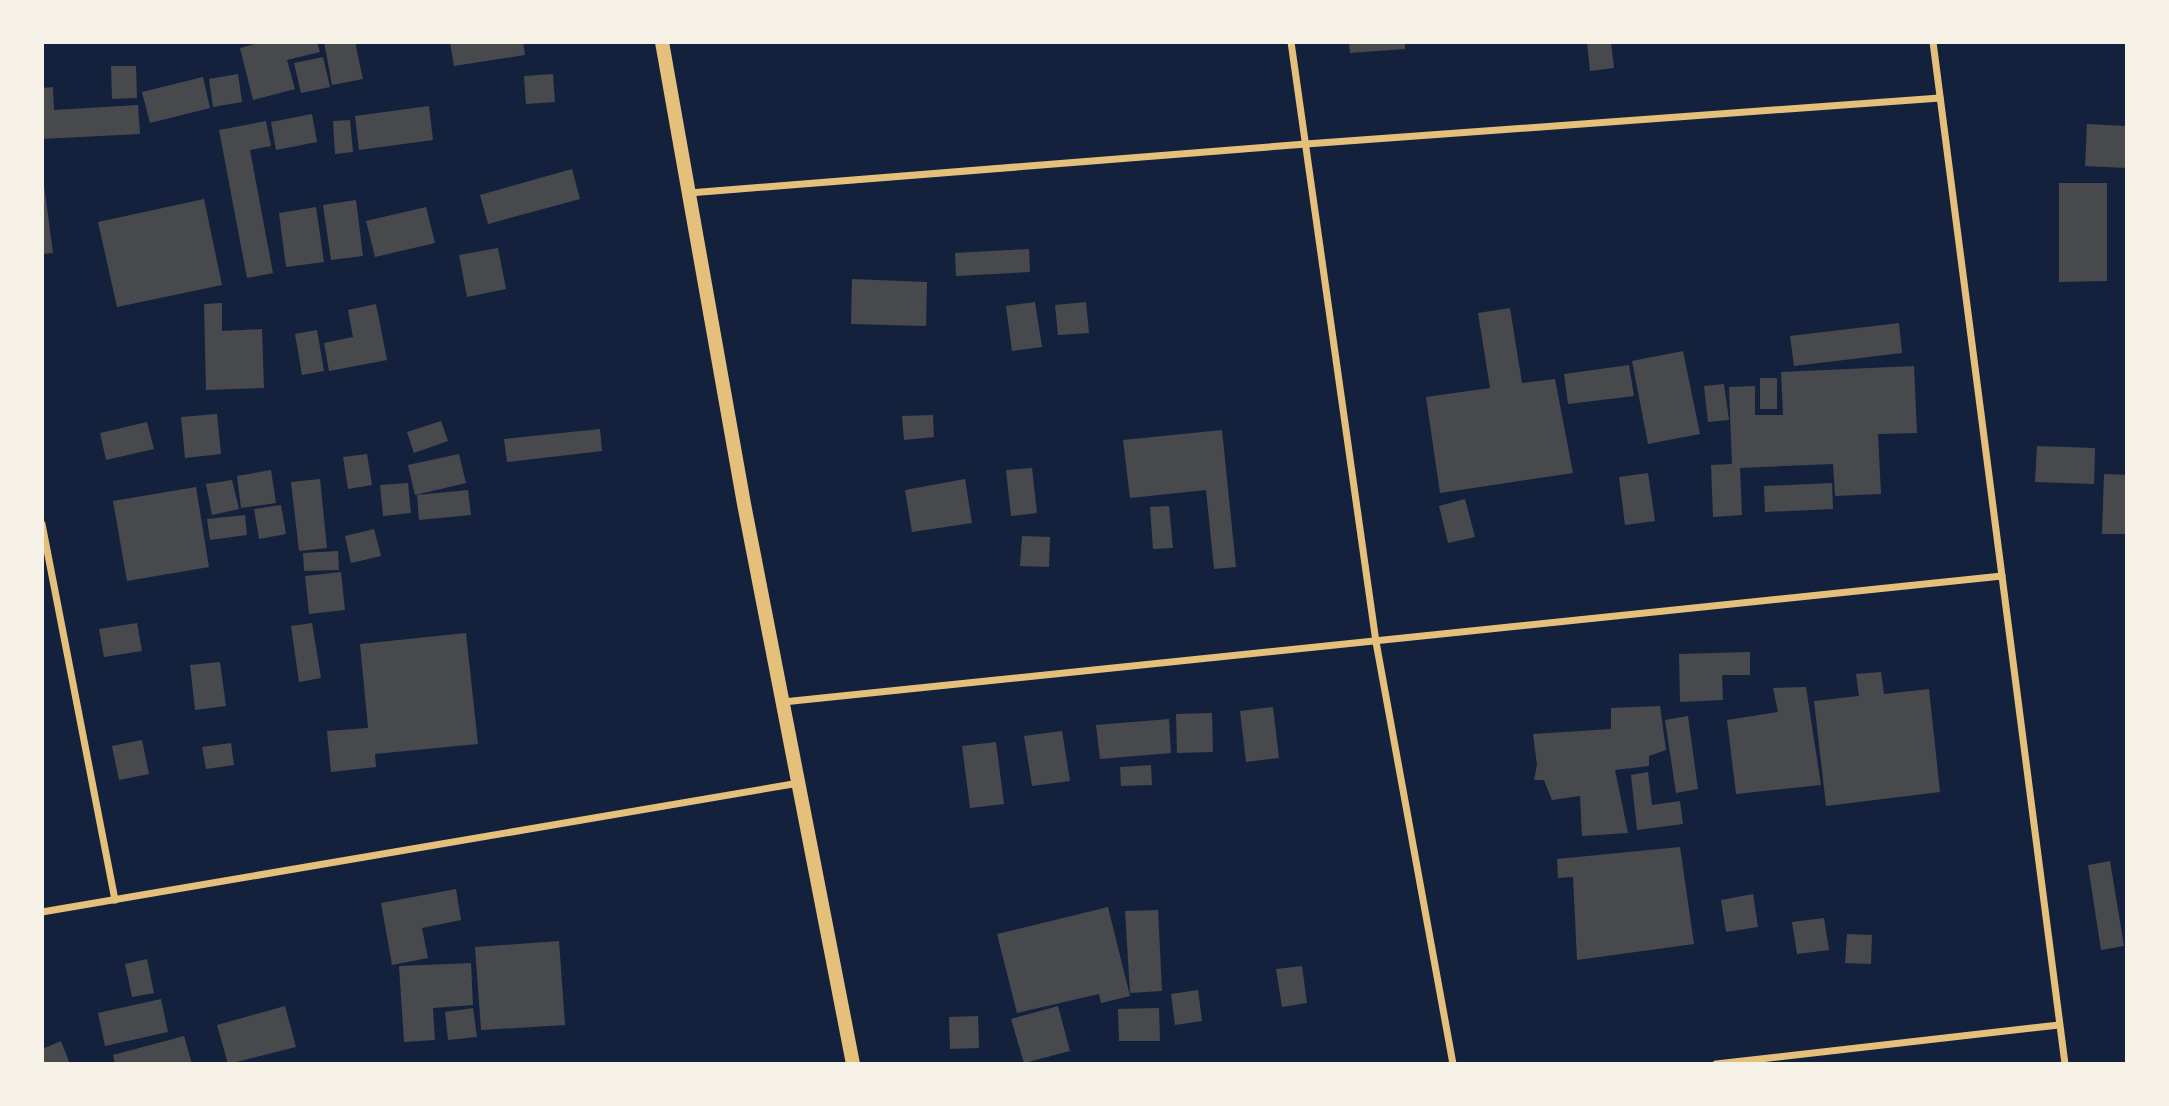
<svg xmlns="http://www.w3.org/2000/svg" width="2169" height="1106" font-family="'Alegreya Sans',sans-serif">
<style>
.building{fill:#48494c}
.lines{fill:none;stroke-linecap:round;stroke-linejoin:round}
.minor{stroke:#e5c07b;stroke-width:7}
.secondary{stroke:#e5c07b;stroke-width:14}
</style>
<rect width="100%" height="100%" fill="#14213d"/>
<g class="building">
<path d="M263,42H317L320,52L287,60L295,89L253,100L240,48Z"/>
<path d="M324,42H355L363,79L332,85Z"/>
<path d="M450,42H523L525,55L454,66Z"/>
<path d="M1349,42H1405V49L1350,53Z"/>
<path d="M1587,42H1611L1614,68L1590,71Z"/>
<path d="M323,57L330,87L301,93L294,63Z"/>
<path d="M111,66H136L137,98L112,99Z"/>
<path d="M238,74L242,102L213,107L209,79Z"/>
<path d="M553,74L555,102L526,104L524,76Z"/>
<path d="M203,77L210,108L150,123L142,92Z"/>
<path d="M53,87L54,110L138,105L140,134L42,139V88Z"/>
<path d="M429,106L433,140L359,150L355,116Z"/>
<path d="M312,114L317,142L276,150L271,122Z"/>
<path d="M350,120L353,152L335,154L333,121Z"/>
<path d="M266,121L271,146L250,150L273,273L247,278L219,130Z"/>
<path d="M2087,124L2127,126V168L2085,166Z"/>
<path d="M572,169L580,199L488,224L480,195Z"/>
<path d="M2059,183H2107V281L2059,282Z"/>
<path d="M42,185H44L53,253L42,254Z"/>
<path d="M204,199L222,285L117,307L98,222Z"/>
<path d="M356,200L363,256L331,260L323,205Z"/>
<path d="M316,207L324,262L286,267L279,213Z"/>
<path d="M426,207L435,243L375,257L366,221Z"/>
<path d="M498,248L506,289L467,297L459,255Z"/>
<path d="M1029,249L1030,272L956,276L955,253Z"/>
<path d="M852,279L927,282L926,326L851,324Z"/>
<path d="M1035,302L1042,347L1012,351L1006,306Z"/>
<path d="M1086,302L1089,333L1058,335L1055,305Z"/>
<path d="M222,303V331L262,329L264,388L206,390L204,304Z"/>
<path d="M376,304L387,360L329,371L324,343L353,337L348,310Z"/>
<path d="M1510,308L1522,383L1555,379L1573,473L1440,493L1426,397L1490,388L1478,313Z"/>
<path d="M1899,323L1902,353L1794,366L1790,336Z"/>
<path d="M317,330L324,371L302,375L295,334Z"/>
<path d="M1683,351L1700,434L1648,444L1632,361Z"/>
<path d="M1629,365L1634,396L1568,404L1564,374Z"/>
<path d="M1914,366L1917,433L1878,434L1881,494L1835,496L1833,464L1740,468L1742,515L1713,517L1711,465L1732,464L1729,387L1755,386V415H1783L1781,372Z"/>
<rect x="1760" y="378" width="17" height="31"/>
<path d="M1724,384L1729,420L1708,422L1704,386Z"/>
<path d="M217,414L221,454L185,458L181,417Z"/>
<path d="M933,415L934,437L904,440L902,416Z"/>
<path d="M441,421L448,441L414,453L407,432Z"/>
<path d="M147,422L154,449L106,460L100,433Z"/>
<path d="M600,429L602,451L507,462L504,439Z"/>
<path d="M1222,430L1236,567L1214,569L1206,490L1130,498L1123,440Z"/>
<path d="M2037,446L2095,448L2094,484L2035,482Z"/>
<path d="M367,454L372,485L348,489L343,457Z"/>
<path d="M459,454L466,483L415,495L408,465Z"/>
<path d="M1032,468L1037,513L1011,516L1006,470Z"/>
<path d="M271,470L276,503L241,508L237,476Z"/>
<path d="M1648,473L1655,521L1625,525L1619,477Z"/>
<path d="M2104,474L2127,475V534H2102Z"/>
<path d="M320,479L327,548L299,551L291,482Z"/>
<path d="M965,479L972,523L912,532L905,490Z"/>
<path d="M232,480L239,509L212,515L206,484Z"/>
<path d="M408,483L411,513L383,516L380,485Z"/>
<path d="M1832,483L1833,509L1765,512L1764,486Z"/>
<path d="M196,487L209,567L127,581L113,501Z"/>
<path d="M468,490L471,515L419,520L417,495Z"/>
<path d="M1465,499L1475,537L1448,543L1439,506Z"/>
<path d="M281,505L286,534L259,539L254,509Z"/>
<path d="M1169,506L1173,548L1153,549L1150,507Z"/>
<path d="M245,515L247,535L210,540L207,519Z"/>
<path d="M374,529L381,556L351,563L345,536Z"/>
<path d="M1022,536L1050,537L1049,567L1020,566Z"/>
<path d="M338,551L339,570L304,571L303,553Z"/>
<path d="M341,572L345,610L309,614L305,576Z"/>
<path d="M137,623L142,651L104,657L99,629Z"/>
<path d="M312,623L321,678L299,682L291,626Z"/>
<path d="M466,633L478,744L375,754L376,767L331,772L327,731L368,728L360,644Z"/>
<path d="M1750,652V675H1722L1723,700L1680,702L1679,654Z"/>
<path d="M220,662L226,706L195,710L190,665Z"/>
<path d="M1881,672L1884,694L1929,689L1940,792L1826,806L1814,701L1859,696L1856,674Z"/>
<path d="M1806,687L1821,785L1736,794L1727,720L1778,712L1773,688Z"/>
<path d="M1660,706L1666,750L1649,756V766L1615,770L1628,833L1582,836L1580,796L1552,800L1544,780H1534L1537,765L1533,734L1611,729V708Z"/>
<path d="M1273,707L1279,758L1246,762L1240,711Z"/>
<path d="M1212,713L1213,752L1177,753L1176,714Z"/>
<path d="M1688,716L1698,789L1676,793L1665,720Z"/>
<path d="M1169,719L1171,753L1100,759L1096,725Z"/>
<path d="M1062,731L1070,781L1032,786L1024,736Z"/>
<path d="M142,740L149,774L119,780L112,746Z"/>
<path d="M996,742L1004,804L970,808L962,746Z"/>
<path d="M231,743L234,765L206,769L202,747Z"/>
<path d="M1151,765L1152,785L1121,786L1120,767Z"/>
<path d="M1648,772L1652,805L1680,801L1683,824L1637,830L1631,775Z"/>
<path d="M1680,847L1694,944L1577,960L1573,877L1558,878L1557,859Z"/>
<path d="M2110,861L2124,946L2101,950L2088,865Z"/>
<path d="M456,889L461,920L422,928L428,958L392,965L381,903Z"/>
<path d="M1753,894L1758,927L1726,932L1721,900Z"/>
<path d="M1108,907L1130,996L1101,1003L1099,994L1017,1013L997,934Z"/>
<path d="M1158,910L1162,991L1130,993L1125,911Z"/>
<path d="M1824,918L1829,950L1797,954L1792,922Z"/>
<path d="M1847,934L1872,935L1871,964L1845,963Z"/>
<path d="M559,941L565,1025L481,1030L475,947Z"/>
<path d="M147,959L154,993L132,997L125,964Z"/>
<path d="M471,963L473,1005L433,1008L435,1040L404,1042L399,966Z"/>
<path d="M1302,966L1307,1003L1282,1007L1276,969Z"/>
<path d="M1198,990L1202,1021L1175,1025L1171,994Z"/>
<path d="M161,999L168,1032L105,1046L98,1013Z"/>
<path d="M285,1006L296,1047L228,1064L217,1025Z"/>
<path d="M1058,1006L1070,1051L1024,1063L1011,1019Z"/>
<path d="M473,1008L477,1037L448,1040L445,1012Z"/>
<path d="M1159,1008L1160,1041H1119L1118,1009Z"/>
<path d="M978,1016L979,1048L950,1049L949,1017Z"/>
<path d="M184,1036L192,1064H115L113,1055Z"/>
<path d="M61,1041L70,1064H42V1049Z"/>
</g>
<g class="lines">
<g class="minor">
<path d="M1291,42L1376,642L1453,1064"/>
<path d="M1933,42L2065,1064"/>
<path d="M689,193L1306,144L1940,98"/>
<path d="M42,524L115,900"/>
<path d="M783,702L2002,576"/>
<path d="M42,912L799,783"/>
<path d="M1716,1064L2059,1025"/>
</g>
<path class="secondary" d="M662,42L744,504L853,1064"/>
</g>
<rect width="2169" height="1106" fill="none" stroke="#f6f1e7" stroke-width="88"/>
</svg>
